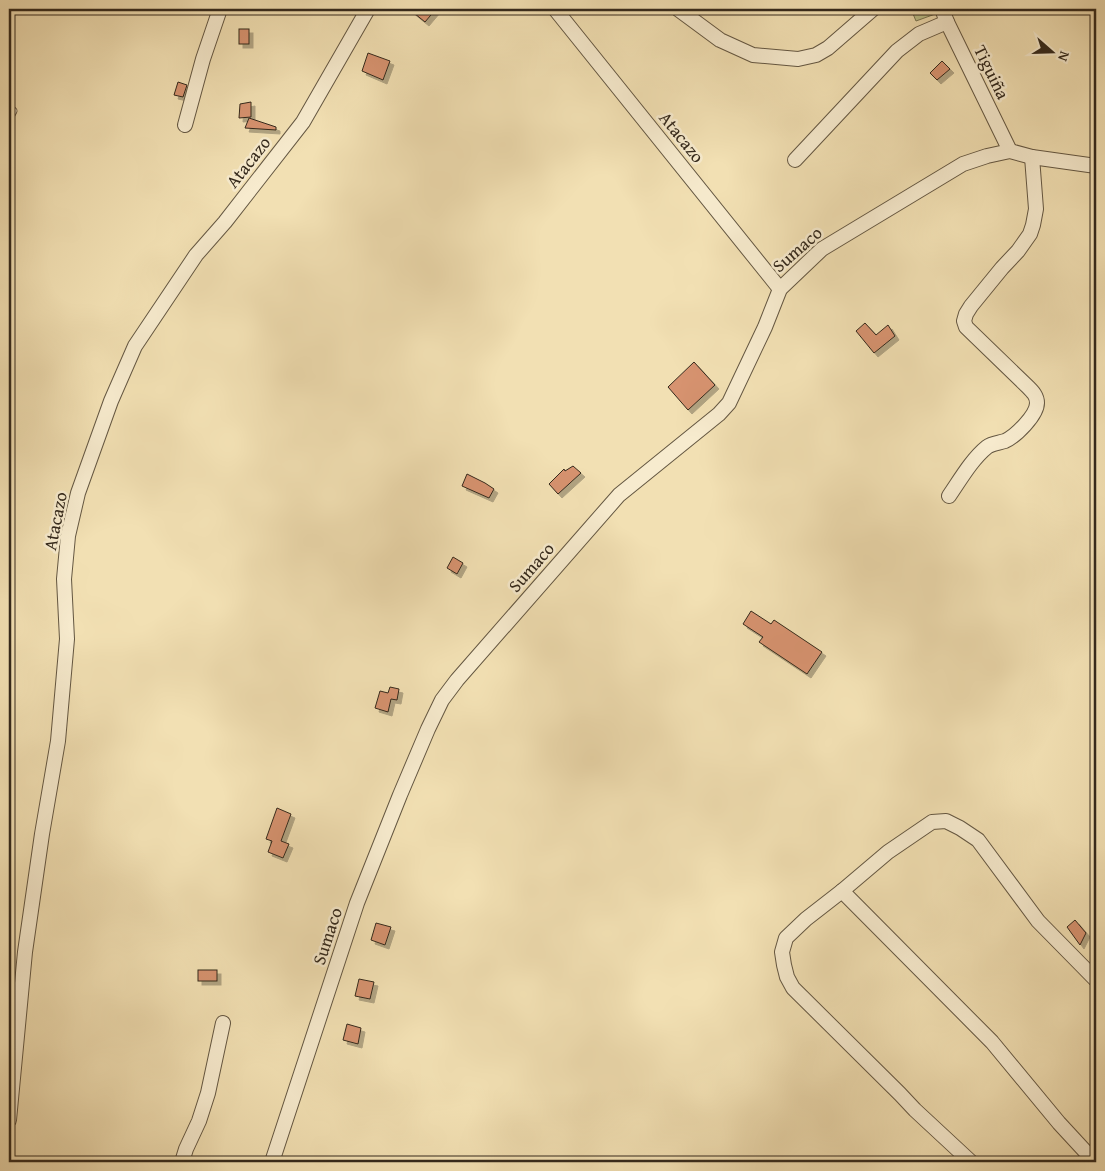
<svg xmlns="http://www.w3.org/2000/svg" width="1105" height="1171" font-family="'Gentium Book Plus',serif">
<style>
.green{fill:#bdc18a;stroke:#787553}
.building{fill:#d79370;stroke:#34291c;filter:url(#shadow)}
.lines{fill:none;stroke-linecap:round;stroke-linejoin:round}
.lane-casing{stroke:#645742;stroke-width:9}
.street-casing{stroke:#645742;stroke-width:16}
.lane{stroke:#f7ebce;stroke-width:7}
.street{stroke:#f7ebce;stroke-width:14}
.labels{text-anchor:middle;dominant-baseline:central;stroke-width:5;stroke-linejoin:round;paint-order:stroke}
.street-label{font-size:18px;fill:#34291c;stroke:#f7ebce}
</style>
<defs>
<filter id="shadow"><feDropShadow dx="4" dy="4" stdDeviation="0" flood-color="#0004"/></filter>
</defs>
<rect width="100%" height="100%" fill="#f2e0b3"/>
<filter id="stains"><feTurbulence type="fractalNoise" baseFrequency=".004" numOctaves="4"/><feColorMatrix values="0 0 0 0 .2 0 0 0 0 .09 0 0 0 0 .02 0 0 0 .5 -.17"/></filter>
<radialGradient id="worn" r=".72"><stop offset=".6" stop-color="#630" stop-opacity="0"/><stop offset="1" stop-color="#630" stop-opacity=".3"/></radialGradient>
<path class="green" d="M911,9H936L938,13L916,21Z"/>
<g class="building">
<path d="M409,9H436L425,22Z"/>
<rect x="239" y="29" width="10" height="15"/>
<path d="M368,53L390,61L383,80L362,71Z"/>
<path d="M942,61L950,69L937,80L930,73Z"/>
<path d="M178,82L187,85L183,97L174,95Z"/>
<path d="M251,102V117L239,118L240,104Z"/>
<path d="M249,118L276,127V130L245,128Z"/>
<path d="M865,323L876,335L888,325L895,336L874,353L856,331Z"/>
<path d="M694,362L715,385L688,410L668,387Z"/>
<path d="M573,466L581,473L558,494L549,484L564,469L565,471Z"/>
<path d="M467,474L485,483L494,489L489,498L462,486Z"/>
<path d="M453,557L463,563L457,574L447,568Z"/>
<path d="M751,611L771,624L774,620L822,652L807,674L759,642L763,637L743,624Z"/>
<path d="M390,687L399,689L397,700L391,699L388,712L375,708L380,691L388,693Z"/>
<path d="M277,808L291,814L281,841L289,844L283,858L268,852L272,841L266,839Z"/>
<path d="M1075,920L1086,933L1080,945L1067,927Z"/>
<path d="M376,923L391,927L385,945L371,940Z"/>
<rect x="198" y="970" width="19" height="11"/>
<path d="M359,979L374,982L370,999L355,996Z"/>
<path d="M347,1024L361,1028L358,1044L343,1040Z"/>
</g>
<g class="lines">
<defs>
<path id="lane" d="M9,118L13,111"/>
<g id="street">
<path d="M555,9L780,289"/>
<path d="M678,9L720,40L753,55L798,59L816,55L828,48L873,9"/>
<path d="M942,9L947,22L1010,151"/>
<path d="M185,125L203,59L220,9"/>
<path d="M795,160L897,51L919,34L947,22"/>
<path d="M949,496C960,480 972,459 987,447C992,443 999,443 1005,441C1016,436 1037,415 1037,403C1037,396 1033,392 1028,387L966,327L964,321L966,314L971,306L1002,268L1018,251L1030,234L1033,225L1036,209L1032,157"/>
<path d="M842,891L992,1042L1059,1123L1095,1162"/>
<path d="M9,1120L25,952L42,834L58,741L67,639L64,579L68,536L78,493L111,401L135,346L196,255L225,222L303,122L368,9"/>
<path d="M182,1162L186,1149L199,1121L208,1093L223,1023"/>
<path d="M272,1162L357,903L400,795L428,729L442,700L457,680L619,495L719,414L729,403L765,327L780,289L822,249L963,164L987,156L1010,151L1032,157L1096,166"/>
<path d="M971,1162L915,1110L900,1094L793,988L787,977L784,965L782,952L786,938L806,919L842,891L888,852L932,822L946,821L960,828L978,840L1038,921L1096,980"/>
</g>
</defs>
<use href="#lane" class="lane-casing"/>
<use href="#street" class="street-casing"/>
<use href="#lane" class="lane"/>
<use href="#street" class="street"/>
</g>
<g class="labels">
<g class="street-label">
<text transform="translate(992 72) rotate(64)">Tiguiña</text>
<text transform="translate(682 137) rotate(51)">Atacazo</text>
<text transform="translate(248 162) rotate(-52)">Atacazo</text>
<text transform="translate(797 249) rotate(-41)">Sumaco</text>
<text transform="translate(55 521) rotate(-79)">Atacazo</text>
<text transform="translate(531 567) rotate(-49)">Sumaco</text>
<text transform="translate(327 936) rotate(-72)">Sumaco</text>
</g>
</g>
<rect width="1105" height="1171" fill="none" stroke="#f2e0b3" stroke-width="30"/>
<rect x="10" y="10" width="1085" height="1151" fill="none" stroke="#34291c" stroke-width="2.5"/>
<rect x="15" y="15" width="1075" height="1141" fill="none" stroke="#34291c"/>
<g transform="translate(1052 52) rotate(110)" stroke="#f7ebce" stroke-width="4" paint-order="stroke">
<path d="M0-4L9 19L0 12L-9 19Z" fill="#34291c"/>
<text y="-8" font-size="14" font-weight="bold" text-anchor="middle" fill="#34291c">N</text>
</g>
<rect width="100%" height="100%" filter="url(#stains)"/>
<rect width="100%" height="100%" fill="url(#worn)"/>
</svg>
